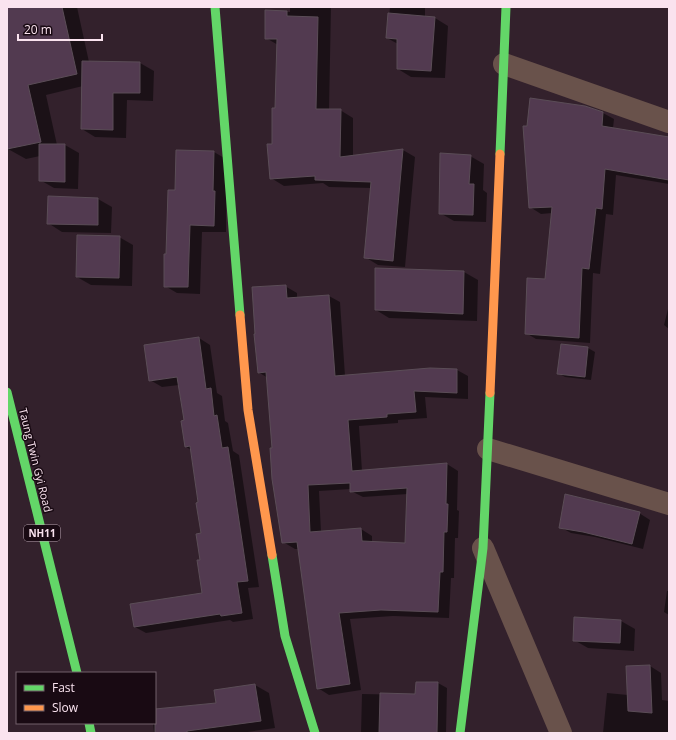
<svg xmlns="http://www.w3.org/2000/svg" width="676" height="740" font-family="'Open Sans',sans-serif">
<style>
.shadow{fill:#0007;fill-rule:evenodd}
.building{fill:#523a50;stroke:#5b4d57;fill-rule:evenodd}
.lines{fill:none;stroke-linecap:round;stroke-linejoin:round}
.street{stroke:#69524b;stroke-width:22}
.fast{stroke:#63d668;stroke-width:9}
.slow{stroke:#ff974d;stroke-width:9}
.labels{text-anchor:middle;dominant-baseline:central;stroke-width:3;stroke-linejoin:round;paint-order:stroke}
.shield{fill:#190a13;stroke:#b6a2ad;stroke-width:1}
.shield-label{font-size:10px;font-weight:bold;fill:#fae3ef}
.street-label{font-size:11px;fill:#fae3ef;stroke:#190a13}
</style>
<rect width="100%" height="100%" fill="#33212c"/>
<g class="shadow">
<path d="M7,7H77L89,62L140,63L154,71L153,101L127,100L126,138L95,137L82,129L83,86L46,95L57,145H65L79,153L78,189L54,188L40,180V156L26,159L8,149Z"/>
<path d="M290,7H331L329,110H340L353,118V156L403,150L415,157L405,267L378,265L365,257L372,188L329,187L323,183L284,186L271,178L276,109L278,45L266,38V11L290,12Z"/>
<path d="M390,7H425V17L435,18L448,26L445,78L411,77L398,69V44L387,38Z"/>
<path d="M603,113L614,119L613,128L669,138V184L616,175L613,215L606,214L600,274L593,273L590,343L536,339L526,333L546,280L552,213L541,214L530,207Z"/>
<path d="M214,152L226,159V232H202L200,294L177,293L165,286L167,255L176,191Z"/>
<path d="M470,156L484,164L483,190L487,193L486,222L454,221L440,213Z"/>
<path d="M98,199L112,207L111,233L62,232L48,223Z"/>
<path d="M119,237L133,245L132,286L91,285L77,277Z"/>
<path d="M376,269L464,272L478,280L477,321L389,318L376,310Z"/>
<path d="M285,286L297,293V298L329,296L340,302L345,376L430,369L457,370L468,376V399L425,397L427,418L398,420V423L359,426L362,471L447,464L458,471L457,510L459,511L458,538H455L454,578H451L449,618L393,616L350,619L361,690L329,695L318,688L299,549H295L283,542L273,449L268,378L258,372ZM351,489V491L363,497L408,494L406,544L372,543V536L361,529L321,532L319,491Z"/>
<path d="M669,305V329L664,325Z"/>
<path d="M199,338L210,345L217,393L222,396L225,421L228,423L233,451L239,455L259,587L248,588L253,619L233,622L230,620L146,633L135,627L203,594L202,534L199,503L191,450L185,446V421L179,385L162,387L150,380Z"/>
<path d="M588,348L595,352L591,380L565,377L558,373Z"/>
<path d="M639,513L650,520L643,549L595,537L571,533L560,527Z"/>
<path d="M667,591H669V615L664,612Z"/>
<path d="M575,618L621,621L635,629L634,651L588,648L574,640Z"/>
<path d="M650,666L661,673L662,700L669,701V733H603L607,693L628,695Z"/>
<path d="M416,683H438L447,688L446,733H361L362,694L416,695Z"/>
<path d="M255,685L269,693L275,728L241,733H154L153,723H155V710L217,704L215,691Z"/>
</g>
<g class="building">
<path d="M7,7H62L77,74L28,85L41,142L7,149Z"/>
<path d="M265,10L287,11V16L318,17L316,109H341L340,157L403,149L393,261L364,258L371,182L315,180V176L270,179L267,144H272V108H275L277,39H265Z"/>
<path d="M388,13L435,17L431,71L397,69V39L386,38Z"/>
<path d="M82,61L140,62V93H113V130L81,129Z"/>
<path d="M530,98L585,106L603,112L602,126L669,137V180L605,169L602,209L596,208L589,269L582,268L579,338L525,334L527,278L545,279L552,207L529,208L523,126H527Z"/>
<path d="M39,144H65V182L39,181Z"/>
<path d="M176,150L214,151L213,191H215L214,226L190,225L188,287H164V254H166L168,190H175Z"/>
<path d="M440,153L471,155L469,184H474L473,215L439,214Z"/>
<path d="M48,196L98,198V225L47,224Z"/>
<path d="M77,235L120,236L119,278L76,277Z"/>
<path d="M375,268L464,271L463,314L375,310Z"/>
<path d="M286,285L287,298L329,295L335,376L430,368L457,369V393L414,391L416,412L387,414V417L348,420L352,471L447,463L446,504H448L447,532H444L443,572H440L438,612L381,610L339,613L350,684L317,689L297,542L282,543L272,479L270,448H272L266,372L258,373L254,334H255L252,287ZM350,483V492L407,488L405,543L362,541L361,528L310,532L308,485Z"/>
<path d="M199,337L206,389L211,388L214,416L217,415L222,448L228,447L248,581L237,582L242,613L221,616L220,614L134,627L130,604L202,593L197,560H200L196,534L201,533L196,503L198,502L190,446L185,447L181,421L184,420L177,377L149,381L144,345Z"/>
<path d="M561,344L588,347L585,377L557,374Z"/>
<path d="M565,494L640,512L632,544L583,532L559,528Z"/>
<path d="M574,617L621,620L620,643L573,641Z"/>
<path d="M650,665L652,713L628,711L626,666Z"/>
<path d="M416,682H438L437,733H379L380,693L415,694Z"/>
<path d="M255,684L261,721L187,731V733H155V709L216,703L214,690Z"/>
</g>
<g class="lines">
<g class="street">
<path d="M504,64L669,122"/>
<path d="M488,449L669,504"/>
<path d="M483,548L561,733"/>
</g>
<g class="fast">
<path d="M215,7L240,315"/>
<path d="M500,154L506,7"/>
<path d="M7,392L77,673"/>
<path d="M272,555L285,636L315,733"/>
<path d="M89,723L91,733"/>
<path d="M460,733L483,548L490,393"/>
</g>
<g class="slow">
<path d="M240,315L248,410L272,555"/>
<path d="M490,393L500,154"/>
</g>
</g>
<g class="labels">
<rect class="shield" x="24" y="525" width="36" height="16" rx="3"/>
<g class="shield-label">
<text x="42" y="533">NH11</text>
</g>
<g class="street-label">
<text transform="translate(36 460) rotate(76)">Taung Twin Gyi Road</text>
</g>
</g>
<rect width="676" height="740" fill="none" stroke="#fae3ef" stroke-width="16"/>
<rect x="16" y="672" width="140" height="52" fill="#190a13" stroke="#73616b"/>
<rect x="24" y="685" width="20" height="6" fill="#63d668" stroke="#73616b"/>
<text x="52" y="692" font-size="12" fill="#fae3ef">Fast</text>
<rect x="24" y="705" width="20" height="6" fill="#ff974d" stroke="#73616b"/>
<text x="52" y="712" font-size="12" fill="#fae3ef">Slow</text>
<path d="M18 34v6h84v-6" fill="none" stroke="#fae3ef" stroke-width="2"/>
<text x="24" y="34" font-size="12" fill="#fae3ef" stroke="#190a13" stroke-width="3" paint-order="stroke">20 m</text>
</svg>
